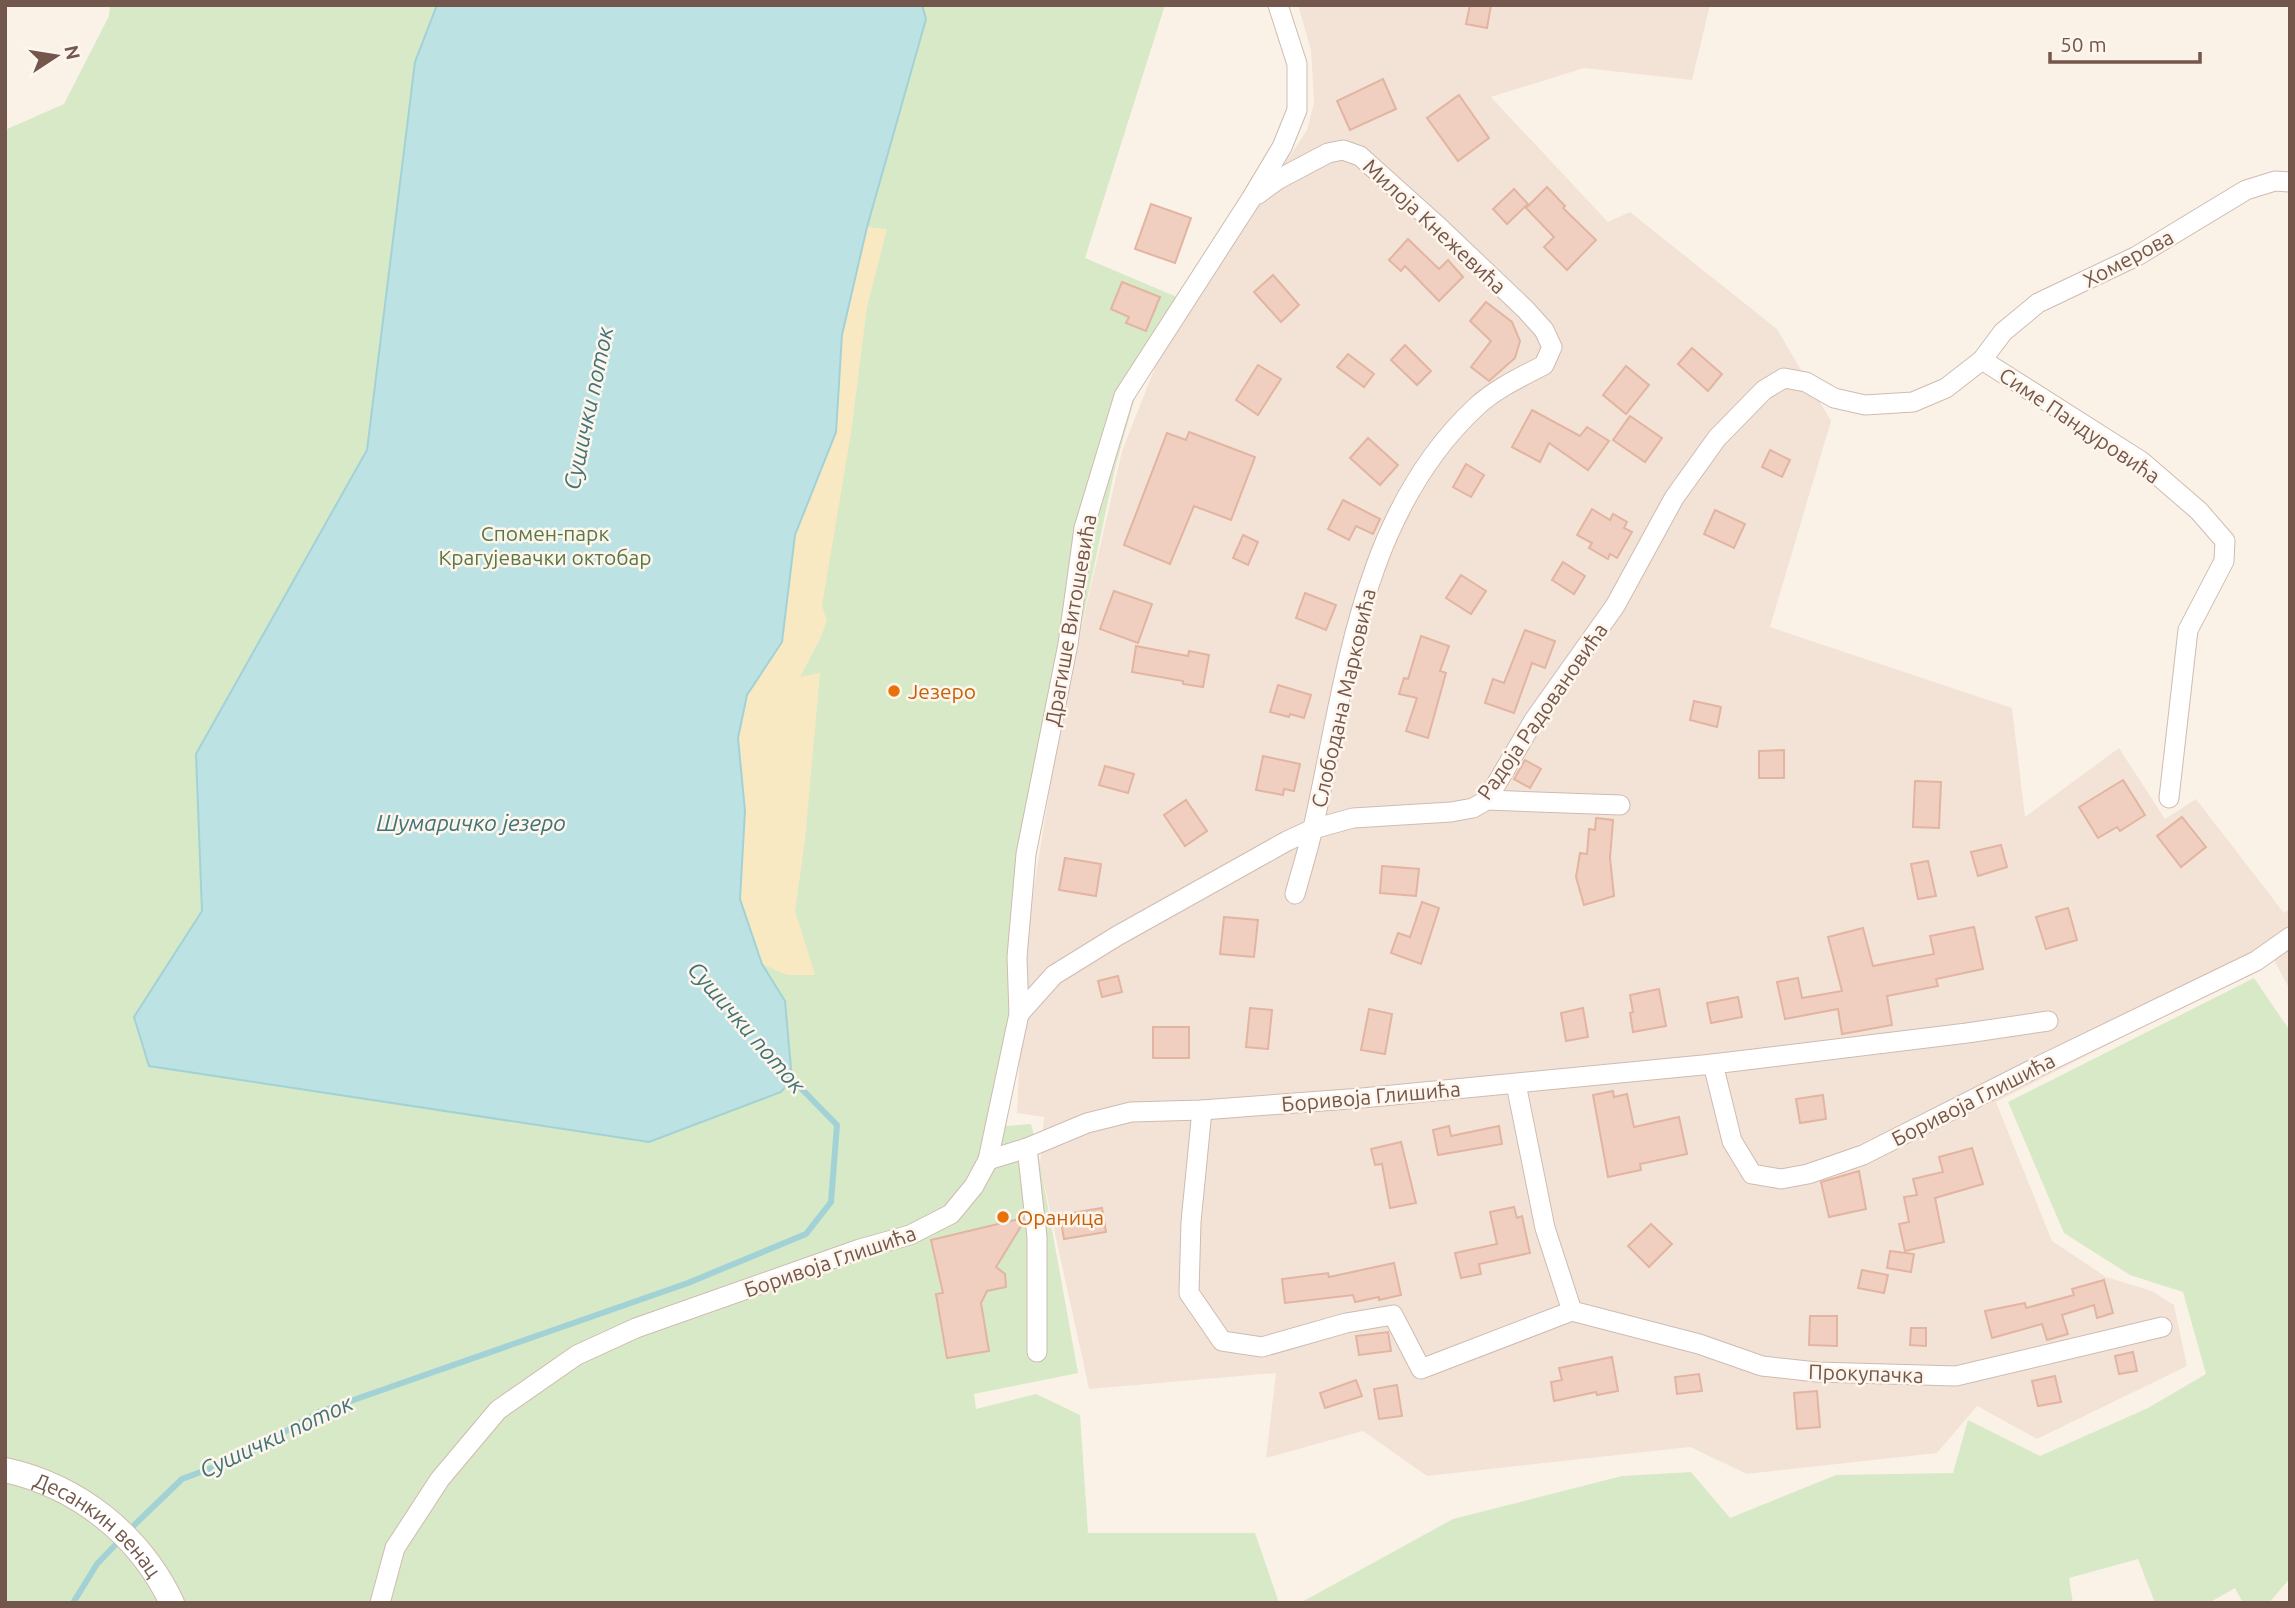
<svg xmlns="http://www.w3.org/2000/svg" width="2295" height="1608" font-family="Ubuntu,sans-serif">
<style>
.residential{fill:#f3e3d6}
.green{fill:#d7e9c6}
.sand{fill:#f9e9c3}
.water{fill:#bce2e4;stroke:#a3d2d6;stroke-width:2}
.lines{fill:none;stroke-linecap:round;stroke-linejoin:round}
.stream{stroke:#a3d2d6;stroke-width:6}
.building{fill:#f0cfc0;stroke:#e2b4a1;stroke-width:2}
.minor-casing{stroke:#cfbbb0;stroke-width:21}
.tertiary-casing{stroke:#cfbbb0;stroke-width:26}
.minor{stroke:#fff;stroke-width:19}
.tertiary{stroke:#fff;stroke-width:24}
.food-dot{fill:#e8710a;stroke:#fef6ed;stroke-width:2.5}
.labels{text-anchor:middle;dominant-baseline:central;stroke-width:5;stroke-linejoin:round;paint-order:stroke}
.street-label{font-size:21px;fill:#74574c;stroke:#fef6ed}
.park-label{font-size:21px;fill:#597944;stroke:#fef6ed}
.food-label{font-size:21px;fill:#c56008;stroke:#fef6ed;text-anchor:start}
.water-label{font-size:23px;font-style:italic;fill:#407478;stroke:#fef6ed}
</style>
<rect width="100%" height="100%" fill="#fbf2e7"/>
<path class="residential" d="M1298,5H1710L1692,80L1584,68L1491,97L1608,222L1630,212L1777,329L1831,421L1770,627L2012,708L2025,817L2119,748L2165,819L2196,799L2284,913L2290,909V990L2274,960L1996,1102L2052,1241L2106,1277L2152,1291L2174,1305L2187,1366L2037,1439L1977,1406L1937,1453L1747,1474L1690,1447L1427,1476L1363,1431L1266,1458L1276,1373L1089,1389L1040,1165L1044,1117L1017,1113L1025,943L1062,712L1122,451L1163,347L1307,130L1314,103L1311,50Z"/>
<g class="green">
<path d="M110,5H1165L1085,258L1191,303L1137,390L1115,468L1038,830L1005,1126L1031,1124L1037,1147L1078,1373L974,1394L976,1409L1036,1394L1080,1415L1088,1533H1255L1279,1603H5V130L64,104L109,16Z"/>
<path d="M2254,978L2290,1031V1578L2269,1603H2243L2235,1588L2209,1603H2155L2138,1559L2069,1578L2073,1603H1300L1453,1519L1622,1476L1691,1472L1730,1518L1836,1475L1953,1473L1968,1420L2040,1456L2148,1408L2206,1374L2183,1292L2130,1275L2064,1233L2008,1102Z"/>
</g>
<path class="sand" d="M867,227L887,229L867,307L851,433L822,606L827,621L820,639L800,677L820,673L805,840L795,911L815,975H787L762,964L740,899L745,811L738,738L747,695L782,642L795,535L836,432L842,335Z"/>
<path class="water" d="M437,5H922L926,19L867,227L842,335L836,432L795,535L782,642L747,695L738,738L745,811L740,899L762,964L785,1001L792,1080L781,1092L649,1142L149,1066L134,1017L202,911L196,754L367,450L415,62Z"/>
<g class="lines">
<g class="stream">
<path d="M127,1532L182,1479L243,1456L319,1412L688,1283L806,1234L831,1202L837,1125L787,1074"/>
<path d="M73,1603L97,1564L120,1540"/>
</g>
</g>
<g class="building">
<path d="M1470,5H1491L1487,28L1466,24Z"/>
<path d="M1383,79L1396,109L1350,130L1337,101Z"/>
<path d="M1459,95L1489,138L1458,161L1427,118Z"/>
<path d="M1547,187L1565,206L1563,208L1596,240L1567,270L1544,247L1554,237L1526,208Z"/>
<path d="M1514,189L1528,204L1507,224L1493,209Z"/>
<path d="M1151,204L1191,218L1175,263L1135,249Z"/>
<path d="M1408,239L1439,269L1448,260L1463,277L1439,301L1405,266L1401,271L1389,260Z"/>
<path d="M1273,275L1299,305L1281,322L1254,292Z"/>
<path d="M1122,282L1160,297L1146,331L1126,323L1129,317L1111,309Z"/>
<path d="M1486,302L1512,322L1520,341L1515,358L1489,381L1471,367L1491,341L1470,321Z"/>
<path d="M1405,345L1431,371L1417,385L1391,360Z"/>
<path d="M1692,348L1722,374L1708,391L1678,364Z"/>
<path d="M1348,354L1374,374L1364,387L1337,367Z"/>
<path d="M1258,365L1281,379L1258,415L1236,400Z"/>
<path d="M1626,366L1649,385L1626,414L1603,395Z"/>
<path d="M1532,410L1580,436L1587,427L1609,441L1588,470L1549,443L1540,462L1512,447Z"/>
<path d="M1630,416L1662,438L1645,462L1613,440Z"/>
<path d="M1189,432L1255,457L1231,520L1194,506L1170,564L1124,545L1167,433L1186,440Z"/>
<path d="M1368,438L1398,465L1380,485L1350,458Z"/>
<path d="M1770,450L1790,460L1782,477L1762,467Z"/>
<path d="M1466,464L1484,475L1471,497L1453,487Z"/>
<path d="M1343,500L1380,519L1373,534L1356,526L1349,540L1328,529Z"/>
<path d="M1592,509L1610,520L1613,514L1627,522L1624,528L1632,532L1617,558L1610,554L1608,559L1589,548L1592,543L1577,535Z"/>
<path d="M1715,510L1745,524L1734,548L1704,534Z"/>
<path d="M1243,535L1258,542L1248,565L1233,558Z"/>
<path d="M1563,562L1585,576L1574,594L1552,580Z"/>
<path d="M1461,575L1486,591L1471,614L1446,598Z"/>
<path d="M1114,591L1152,604L1138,643L1100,629Z"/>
<path d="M1305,593L1336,605L1326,630L1296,618Z"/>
<path d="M1525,630L1555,641L1545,668L1532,663L1514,713L1485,703L1493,679L1504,683Z"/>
<path d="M1421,636L1449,646L1440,671L1446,673L1428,738L1406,731L1417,698L1399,694L1404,678L1408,679Z"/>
<path d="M1136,646L1188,656L1189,651L1209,655L1203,687L1183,684V681L1132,672Z"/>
<path d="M1278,685L1311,695L1304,718L1290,714L1289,717L1270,712Z"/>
<path d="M1694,701L1721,707L1717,727L1690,720Z"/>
<path d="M1784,750V778H1759V751Z"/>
<path d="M1263,756L1300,764L1294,791L1284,789L1283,795L1256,790Z"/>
<path d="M1525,760L1541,769L1530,788L1514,779Z"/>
<path d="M1105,766L1134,774L1128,793L1099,785Z"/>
<path d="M2123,780L2145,815L2120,831L2117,827L2098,838L2079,807Z"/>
<path d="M1915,781L1941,782L1939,828L1913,827Z"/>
<path d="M1186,800L1207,831L1185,846L1164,815Z"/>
<path d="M2182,817L2206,847L2181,867L2157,836Z"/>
<path d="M1596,818L1613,820L1610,858L1614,896L1584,905L1576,877L1580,853L1587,854L1589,829L1595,830Z"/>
<path d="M2001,845L2007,867L1978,876L1971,852Z"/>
<path d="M1065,858L1101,864L1096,896L1059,890Z"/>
<path d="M1928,861L1936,896L1918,899L1911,864Z"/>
<path d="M1382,866L1419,869L1416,896L1380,893Z"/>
<path d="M1422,902L1439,908L1421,964L1391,953L1398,933L1410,937Z"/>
<path d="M2068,908L2077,940L2046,949L2036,917Z"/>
<path d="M1224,917L1258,920L1254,957L1220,954Z"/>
<path d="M1974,927L1983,969L1936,979L1938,986L1887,996L1892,1025L1842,1034L1838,1009L1785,1019L1777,982L1798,978L1802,998L1842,991L1828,937L1863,928L1873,966L1934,954L1930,936Z"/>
<path d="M1118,976L1122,992L1102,997L1098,981Z"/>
<path d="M1659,989L1666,1026L1633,1032L1630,1013L1633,1012L1630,995Z"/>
<path d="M1738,997L1742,1017L1711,1023L1707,1003Z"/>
<path d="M1250,1008L1272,1010L1268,1049L1246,1047Z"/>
<path d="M1583,1008L1588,1037L1566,1041L1561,1013Z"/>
<path d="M1369,1009L1392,1014L1385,1054L1361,1050Z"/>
<rect x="1153" y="1027" width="36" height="31"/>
<path d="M1613,1091L1614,1097L1627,1094L1634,1127L1679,1117L1687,1154L1640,1164L1641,1170L1608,1177L1593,1095Z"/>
<path d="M1823,1095L1826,1119L1800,1123L1796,1099Z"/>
<path d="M1449,1126L1451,1136L1499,1126L1502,1144L1438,1155L1433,1130Z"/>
<path d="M1401,1142L1416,1203L1390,1208L1382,1164L1375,1165L1371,1149Z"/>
<path d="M1972,1148L1983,1184L1935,1198L1944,1242L1905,1251L1899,1224L1909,1222L1904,1197L1917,1195L1913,1179L1943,1172L1939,1157Z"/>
<path d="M1859,1171L1866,1209L1829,1217L1821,1182Z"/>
<path d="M1514,1207L1517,1218L1522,1216L1530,1253L1479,1264L1481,1274L1461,1278L1455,1253L1497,1244L1490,1212Z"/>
<path d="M1102,1208L1106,1232L1064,1239L1060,1215Z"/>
<path d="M1023,1218V1223L996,1267L1005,1274L1006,1287L987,1291L981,1303L989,1351L947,1358L936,1294L943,1293L931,1240Z"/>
<path d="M1651,1224L1672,1244L1649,1267L1628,1246Z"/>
<path d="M1890,1251L1914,1254L1911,1272L1887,1268Z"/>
<path d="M1394,1263L1401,1295L1379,1300V1297L1355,1302L1353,1295L1285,1303L1282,1279L1328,1273L1329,1277Z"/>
<path d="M1862,1270L1888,1275L1884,1293L1858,1288Z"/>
<path d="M2104,1280L2113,1313L2097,1318L2094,1305L2062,1315L2068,1334L2047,1340L2042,1324L1992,1338L1985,1311L2025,1303L2026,1308L2074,1295L2072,1289Z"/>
<path d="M1810,1316H1837V1346L1809,1345Z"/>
<path d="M1911,1328H1926V1346L1910,1345Z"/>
<path d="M1388,1332L1391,1351L1359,1355L1356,1336Z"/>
<path d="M2133,1352L2137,1371L2119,1374L2115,1356Z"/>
<path d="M1612,1357L1618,1391L1597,1395L1596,1392L1554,1401L1551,1382L1562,1380L1559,1368Z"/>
<path d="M1699,1374L1702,1391L1677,1394L1675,1377Z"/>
<path d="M2055,1376L2061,1402L2038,1406L2032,1381Z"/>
<path d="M1356,1380L1362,1396L1325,1408L1320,1393Z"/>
<path d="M1397,1385L1402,1416L1379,1419L1374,1389Z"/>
<path d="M1817,1391L1820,1427L1797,1429L1794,1393Z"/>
</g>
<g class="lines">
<defs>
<g id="minor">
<path d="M1258,194L1277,180L1328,153L1343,150L1360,156L1439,227L1526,310L1544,330L1552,347L1544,365C1521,377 1495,389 1476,407C1360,515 1346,682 1313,828C1308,850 1301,872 1295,894"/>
<path d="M1982,360L2141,461L2199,511L2225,541L2224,561L2188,630L2169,798"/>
<path d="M1487,800L1620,805"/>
<path d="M1019,1014L1054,975L1117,936L1287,841L1313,829L1353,818L1451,812L1473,808L1487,800L1534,720L1615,606L1674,498L1717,438L1764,390L1784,378L1806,382L1834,398L1865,405L1913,402L1946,388L1982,360L2003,332L2038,303L2137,256L2246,190L2275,181L2290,182"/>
<path d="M1713,1064L1967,1033L2048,1021"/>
<path d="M1516,1084L1545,1228L1572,1311L1699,1344L1762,1366L1817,1372L1956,1376L2162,1327"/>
<path d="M1202,1110L1191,1222L1189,1293L1222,1341L1262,1347L1346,1323L1393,1315L1421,1369L1572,1311"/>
<path d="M1027,1148L1037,1237V1352"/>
<path d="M988,1160L1027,1148L1087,1123L1131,1112L1202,1110L1362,1098L1713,1064L1732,1141L1752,1174L1781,1179L1808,1174L1863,1155L2039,1066L2256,961L2290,937"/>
<path d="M380,1603L395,1548L440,1479L498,1410L577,1355L636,1328L860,1249L910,1235L951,1214L974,1186L988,1160L1019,1014L1017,957L1026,854L1068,644L1084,528L1124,396L1251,199L1282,147L1297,110V64L1278,5"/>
</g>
<g id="tertiary">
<path id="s1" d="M5,1470C78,1486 140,1535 172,1603"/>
</g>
</defs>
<use href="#minor" class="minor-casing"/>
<use href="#tertiary" class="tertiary-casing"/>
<use href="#minor" class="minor"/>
<use href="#tertiary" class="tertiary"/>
</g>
<g class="food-dot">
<circle cx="894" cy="691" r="7"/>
<circle cx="1003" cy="1217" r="7"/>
</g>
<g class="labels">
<g class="street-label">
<text transform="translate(1435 226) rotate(43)">Милоја Кнежевића</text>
<text transform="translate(2128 258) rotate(-28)">Хомерова</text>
<text transform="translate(2080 425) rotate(34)">Симе Пандуровића</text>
<text transform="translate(1070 620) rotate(-80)">Драгише Витошевића</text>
<text transform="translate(1343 698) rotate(-77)">Слободана Марковића</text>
<text transform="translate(1542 711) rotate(-55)">Радоја Радовановића</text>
<text transform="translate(1371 1096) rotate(-5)">Боривоја Глишића</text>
<text transform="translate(1973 1099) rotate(-27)">Боривоја Глишића</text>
<text transform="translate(830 1261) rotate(-19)">Боривоја Глишића</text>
<text transform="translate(1866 1373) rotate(2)">Прокупачка</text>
<text stroke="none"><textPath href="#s1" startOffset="110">Десанкин венац</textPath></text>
</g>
<g class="park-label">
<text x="545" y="533">Спомен-парк<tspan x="545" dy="24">Крагујевачки октобар</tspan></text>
</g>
<g class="food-label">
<text x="908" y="691">Језеро</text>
<text x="1017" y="1217">Ораница</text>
</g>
<g class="water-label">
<text transform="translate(588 408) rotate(-78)">Сушички поток</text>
<text x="471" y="822">Шумаричко језеро</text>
<text transform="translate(747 1027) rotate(49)">Сушички поток</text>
<text transform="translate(276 1436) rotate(-25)">Сушички поток</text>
</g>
</g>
<rect width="2295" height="1608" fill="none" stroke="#74574c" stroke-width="14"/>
<g transform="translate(56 56) rotate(78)" stroke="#fef6ed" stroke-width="5" paint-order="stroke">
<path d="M0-5L12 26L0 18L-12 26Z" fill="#74574c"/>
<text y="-10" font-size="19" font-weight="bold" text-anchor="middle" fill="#74574c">N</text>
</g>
<path d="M2050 52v10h150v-10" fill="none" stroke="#74574c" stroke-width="3.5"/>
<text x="2060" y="52" font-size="21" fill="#74574c" stroke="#fef6ed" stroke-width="5" paint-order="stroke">50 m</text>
</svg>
